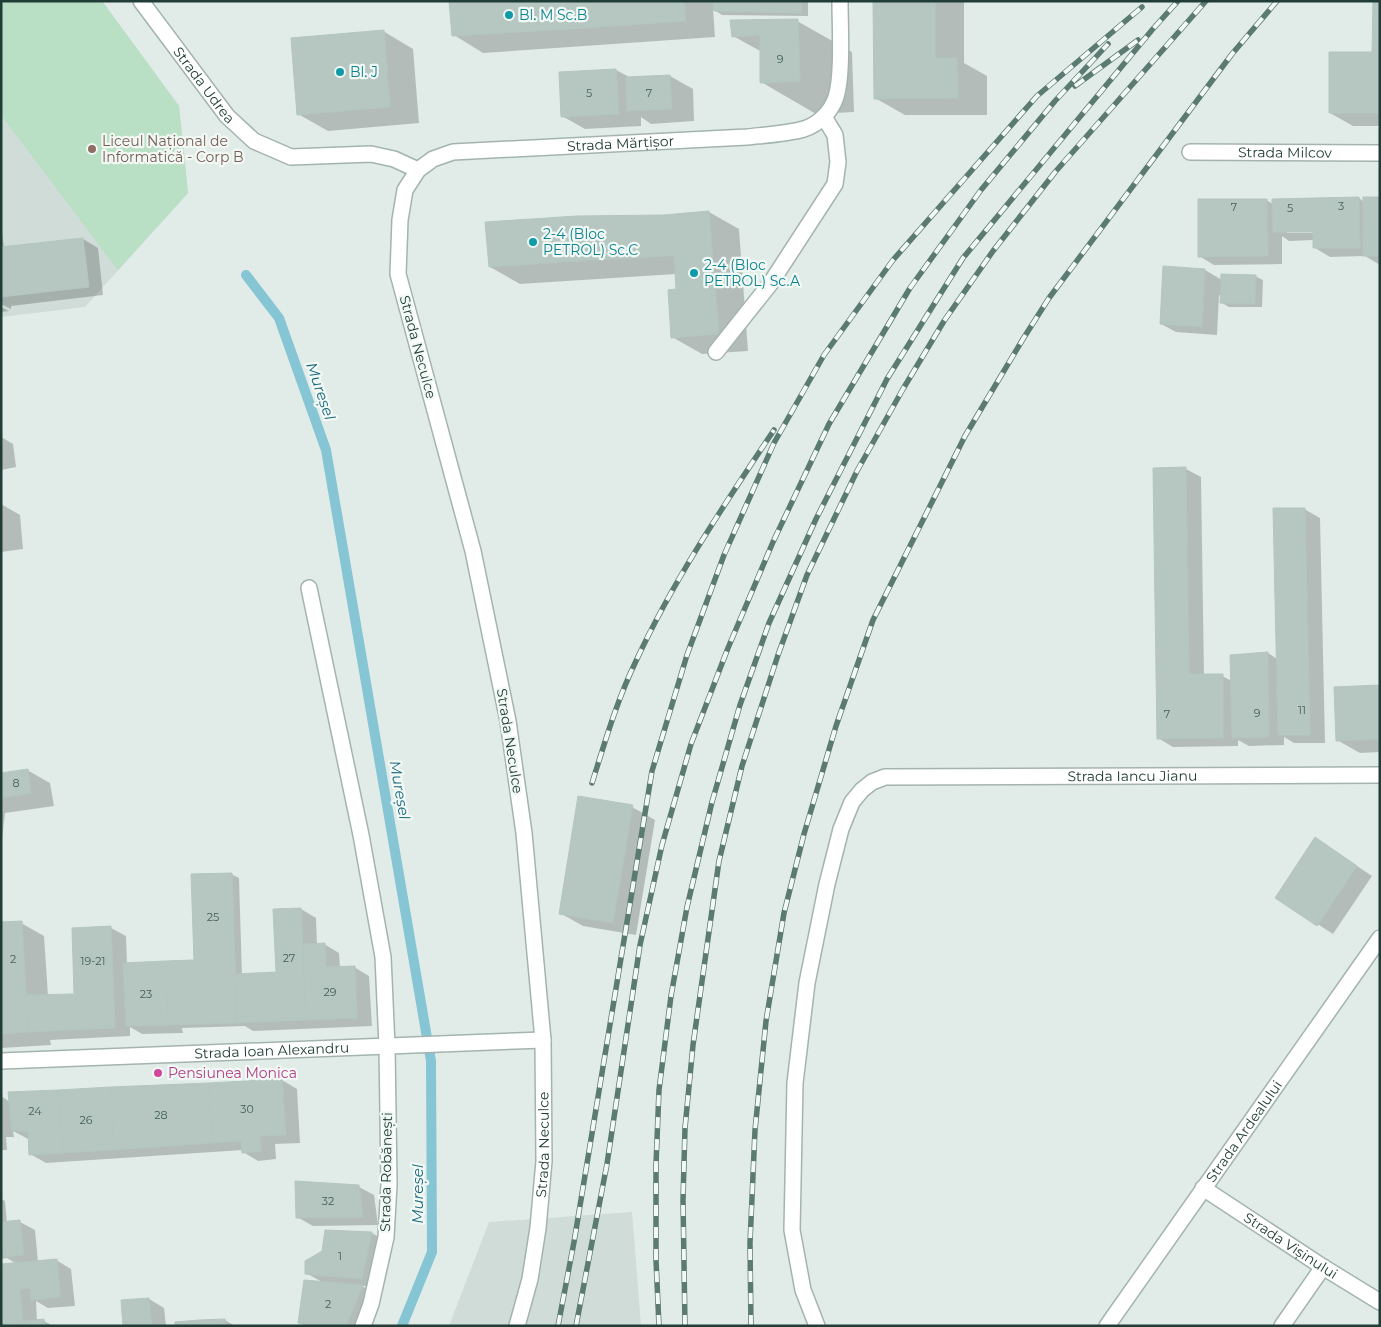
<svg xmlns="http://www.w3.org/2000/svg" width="1381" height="1327" font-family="Montserrat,sans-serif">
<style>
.built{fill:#cfdcd7}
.green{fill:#b9dfc4}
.shadow{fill:#0003;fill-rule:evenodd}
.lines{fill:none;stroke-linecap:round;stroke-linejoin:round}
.stream{stroke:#86c5d4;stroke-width:10}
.building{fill:#b6c7c1;stroke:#b3c6bf}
.minor-casing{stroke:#a3b4af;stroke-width:18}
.minor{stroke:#fff;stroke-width:15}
.rail-casing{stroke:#5b7a72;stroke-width:5.5}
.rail{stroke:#f2f9f5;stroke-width:4;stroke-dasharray:11;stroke-linecap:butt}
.culture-dot{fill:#0f9aa8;stroke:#f2f9f5;stroke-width:2}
.education-dot{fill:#8d6e63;stroke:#f2f9f5;stroke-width:2}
.hotel-dot{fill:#d1479c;stroke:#f2f9f5;stroke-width:2}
.labels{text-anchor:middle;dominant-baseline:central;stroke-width:4.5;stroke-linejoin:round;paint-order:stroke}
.number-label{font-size:11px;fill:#46605a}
.culture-label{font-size:14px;fill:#0d838f;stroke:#f2f9f5;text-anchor:start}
.street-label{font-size:14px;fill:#203e37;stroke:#f2f9f5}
.education-label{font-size:14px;fill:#785e54;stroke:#f2f9f5;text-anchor:start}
.hotel-label{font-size:14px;fill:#b23c85;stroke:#f2f9f5;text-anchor:start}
.water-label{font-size:15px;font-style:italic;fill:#18687d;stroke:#f2f9f5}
</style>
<rect width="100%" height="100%" fill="#e1ece8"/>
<g class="built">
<path d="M1,1H102L179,106L188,193L85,307L1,317Z"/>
<path d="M632,1212L641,1326H449L489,1222Z"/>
</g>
<path class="green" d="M1,1H102L179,106L188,193L118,270L1,115Z"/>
<g class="shadow">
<path d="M450,1H808V16L722,15L713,9L715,37L483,53L454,35Z"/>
<path d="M875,1H964V63L987,76V115H905L875,98Z"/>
<path d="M1380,1V126H1353L1330,113L1374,54Z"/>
<path d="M797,21L852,52L854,112L816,114L761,82L762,52L733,36Z"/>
<path d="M383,31L413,49L419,123L328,131L298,114Z"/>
<path d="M616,70L631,78L670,76L693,89L694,121L651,124L641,117V126L585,129L562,116L560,73Z"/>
<path d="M1359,198L1364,202L1380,198V265L1365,256L1330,257L1315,248L1314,240L1289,241L1282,236V264L1214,265L1199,256L1266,200L1273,204ZM1319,230V233H1287V231Z"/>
<path d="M709,212L739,229L748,351L702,354L672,337L677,291L676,274L520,284L490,267L664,216Z"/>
<path d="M1,226L4,247L83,239L98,248L103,295L11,306V309L1,304Z"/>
<path d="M1164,268L1205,270L1222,280L1255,276L1263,280L1262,307H1229L1222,303V295H1219L1217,335L1176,332L1161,324Z"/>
<path d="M1,307L9,311L1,312Z"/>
<path d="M1,437L13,444L16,467L1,470Z"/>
<path d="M1154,469H1186L1201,477L1204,676H1222L1232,681L1268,653L1277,659L1304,509L1320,518L1325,743H1294L1284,737V745L1249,746L1238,740V746L1173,747L1158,738Z"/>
<path d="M1,504L20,515L23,549L1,552Z"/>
<path d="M1380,686V752L1360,753L1337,740Z"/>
<path d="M27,770L50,783L54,806L5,813L1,847V774Z"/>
<path d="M632,807L655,820L636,935L583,926L560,913Z"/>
<path d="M1330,848L1372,876L1333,934L1277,898Z"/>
<path d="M231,874L239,878L242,975L277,973L301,909L316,918L317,945L324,944L339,953L340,968L354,967L369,976L372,1026L253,1031L245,1026L182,1028L183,1033L142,1034L130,1027V1036L50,1040L51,1045L1,1048V924L21,923L44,936L48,996L76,995L111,928L126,936L127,964L195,962Z"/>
<path d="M282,1080L297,1089L300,1143L275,1144L276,1159L258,1161L243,1152V1150L46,1163L30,1154V1140L13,1131L14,1137H6L7,1150H1V1096L10,1102Z"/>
<path d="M359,1187L374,1195L378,1225L313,1226L297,1217Z"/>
<path d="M1,1199L5,1201L7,1223L20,1222L35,1230L38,1262L56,1260L71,1269L75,1306L48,1308L36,1301L37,1321H44L53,1326H1L17,1264L7,1258L1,1259Z"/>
<path d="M326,1232L372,1233L387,1242L377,1287L362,1286L377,1295L364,1326H305L300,1322L322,1282L306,1273L323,1252Z"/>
<path d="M149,1299L164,1308L166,1326H125Z"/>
<path d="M225,1320L235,1326H177Z"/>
</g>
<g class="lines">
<path class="stream" d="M246,275L279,318L326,450L431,1061L432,1252L402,1326"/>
</g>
<g class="building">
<path d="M449,1H568L570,29L452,36Z"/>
<path d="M568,1H684L686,21L570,29Z"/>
<path d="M713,1H801V13L714,11Z"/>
<path d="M873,1H935V58H957L958,98L874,99Z"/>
<path d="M1373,1H1380V113H1329V52H1372Z"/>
<path d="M798,19L800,81L760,83V35L732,37L730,20Z"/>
<path d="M384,30L390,107L297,115L291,38Z"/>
<path d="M616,69L619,114L561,117L559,72Z"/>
<path d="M670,75L672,109L627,111L626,77Z"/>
<path d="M1359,197L1360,248H1313V232H1273L1272,199Z"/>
<rect x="1363" y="197" width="17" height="59"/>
<path d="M1198,199H1267L1268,256L1198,257Z"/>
<path d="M709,211L719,334L671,338L668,290L676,289L674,255L667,256L664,215Z"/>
<path d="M664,215L667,256L580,261L577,216Z"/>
<path d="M577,216L580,261L489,267L485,222Z"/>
<path d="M83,238L89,287L1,297V247Z"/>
<path d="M1163,266L1205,269L1202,327L1160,324Z"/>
<path d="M1221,274L1256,275L1255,304L1220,303Z"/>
<path d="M1186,467L1189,674H1223V738L1157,739L1153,468Z"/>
<path d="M1273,508H1305L1310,735H1278Z"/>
<path d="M1268,652L1269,737L1232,738L1230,655Z"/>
<path d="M1380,685V739L1336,741L1334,687Z"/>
<path d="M28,769L31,793L1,798V773Z"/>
<path d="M578,796L633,805L613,923L559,914Z"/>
<path d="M1315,837L1357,866L1317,926L1275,898Z"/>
<path d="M232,873L237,1023L168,1025L165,961L194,960L191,874Z"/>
<path d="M301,908L306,1020L237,1023L235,974L276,972L273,909Z"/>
<path d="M22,921L28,1032L1,1034V922Z"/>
<path d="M111,926L115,1028L28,1032L26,995L74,994L72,928Z"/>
<path d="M325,943L326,967L355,966L357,1018L306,1020L303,944Z"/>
<path d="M165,961L168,1025L126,1026L123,963Z"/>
<path d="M282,1079L286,1135L260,1136L261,1151L242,1153L241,1141L212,1143L209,1083Z"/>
<path d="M209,1083L212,1143L114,1150L111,1087Z"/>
<path d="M111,1087L114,1150L63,1153L58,1090Z"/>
<path d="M58,1090L63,1153L29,1155L28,1131H12L8,1092Z"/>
<path d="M295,1181L359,1185L363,1217L296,1218Z"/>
<path d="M20,1220L24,1255L3,1257V1249H1V1222Z"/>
<path d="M325,1230L372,1232L362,1279L305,1274V1261L322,1251Z"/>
<path d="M57,1259L60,1297L31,1300L30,1288L20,1289L23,1322L1,1324V1264Z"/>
<path d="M304,1280L363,1285L346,1326H316L298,1323Z"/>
<path d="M149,1298L152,1326H123L121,1300Z"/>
<path d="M44,1319L45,1326H1V1324Z"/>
<path d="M225,1319V1326H200L199,1320Z"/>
<path d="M199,1320L200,1326H175V1322Z"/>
</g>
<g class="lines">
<defs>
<g id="minor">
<path id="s1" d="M141,1L227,116L254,141L291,157L371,154L394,159L418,170"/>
<path id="s2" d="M1190,152L1380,153"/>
<path d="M716,352L770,284L835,184L838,162L835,135L824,117"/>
<path d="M309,588L361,835L383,957L387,1046L389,1184L386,1237L371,1304L363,1326"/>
<path id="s3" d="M1,1061L543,1040"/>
<path id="s4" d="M1203,1188L1323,1267L1380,1302"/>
<path id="s5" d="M517,1326L530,1279L538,1228L544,1161L543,1040L524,833L508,721L473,551L398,274L400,220L405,190L418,170L433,159L453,152L747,137C766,135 786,134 804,129C819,124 831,112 836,97C843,74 840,27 840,1"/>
<path id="s6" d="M817,1326L803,1290L792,1230L795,1083L807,983L827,884L841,829L852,802L862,790L872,782L885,777L1380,775"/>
<path id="s7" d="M1107,1326L1380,938"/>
<path d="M1282,1326L1323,1267"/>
</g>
</defs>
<use href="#minor" class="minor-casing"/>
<use href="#minor" class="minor"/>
<defs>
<g id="rail">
<path d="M1075,86L1138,40"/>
<path d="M592,783C605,742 617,700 636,661C674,579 724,505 774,430"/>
<path d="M558,1326L574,1242L652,771L687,655L724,555L774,443L824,355L893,260L1037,96L1142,7"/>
<path d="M576,1326L607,1164L640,945L662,845L691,744L728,648L773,542L829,424L910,288L981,190L1055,101L1108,44"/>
<path d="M659,1326L656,1260V1165L659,1090L671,996L687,907L712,802L740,705L769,623L816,519L887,379L963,258L1152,30L1178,1"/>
<path d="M685,1326L683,1200L685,1128L693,1045L719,861L742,766L778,655L807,575L857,471L903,389L944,321L993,251L1056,171L1206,1"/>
<path d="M751,1326L750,1243L755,1130L766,1021L784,913L804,834L836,726L873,620L965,436L1023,339L1049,298L1232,54L1277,1"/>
</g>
</defs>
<use href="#rail" class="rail-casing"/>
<use href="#rail" class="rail"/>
</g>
<g class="culture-dot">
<circle cx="509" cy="15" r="5"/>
<circle cx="340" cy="72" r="5"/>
<circle cx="533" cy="242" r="5"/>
<circle cx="694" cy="273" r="5"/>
</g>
<circle class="education-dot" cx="92" cy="149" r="5"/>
<circle class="hotel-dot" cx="158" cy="1073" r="5"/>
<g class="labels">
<g class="number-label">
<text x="780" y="59">9</text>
<text x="589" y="93">5</text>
<text x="649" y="93">7</text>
<text x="1341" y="206">3</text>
<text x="1234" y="207">7</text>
<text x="1290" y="208">5</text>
<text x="1302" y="710">11</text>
<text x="1257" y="713">9</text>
<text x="1167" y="714">7</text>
<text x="16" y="783">8</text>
<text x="213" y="917">25</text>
<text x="289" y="958">27</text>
<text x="13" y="959">2</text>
<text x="93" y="961">19-21</text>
<text x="330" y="992">29</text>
<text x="146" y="994">23</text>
<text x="247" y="1109">30</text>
<text x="35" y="1111">24</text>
<text x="161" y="1115">28</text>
<text x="86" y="1120">26</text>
<text x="328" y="1201">32</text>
<text x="340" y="1256">1</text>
<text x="328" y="1304">2</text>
</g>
<g class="culture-label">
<text x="519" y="15">Bl. M Sc.B</text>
<text x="350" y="72">Bl. J</text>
<text x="543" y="234">2-4 (Bloc<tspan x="543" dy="16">PETROL) Sc.C</tspan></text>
<text x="704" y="265">2-4 (Bloc<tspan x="704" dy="16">PETROL) Sc.A</tspan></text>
</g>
<g class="street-label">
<text stroke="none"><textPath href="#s1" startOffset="105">Strada Udrea</textPath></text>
<text stroke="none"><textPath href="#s5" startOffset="1386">Strada Mărțișor</textPath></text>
<text stroke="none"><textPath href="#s2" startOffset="95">Strada Milcov</textPath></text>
<text transform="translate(418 347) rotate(75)">Strada Neculce</text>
<text transform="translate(510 741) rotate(81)">Strada Neculce</text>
<text stroke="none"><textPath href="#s6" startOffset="824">Strada Iancu Jianu</textPath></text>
<text stroke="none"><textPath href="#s3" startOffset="271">Strada Ioan Alexandru</textPath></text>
<text stroke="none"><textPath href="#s7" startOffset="238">Strada Ardealului</textPath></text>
<text stroke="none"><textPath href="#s5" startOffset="184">Strada Neculce</textPath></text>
<text transform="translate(386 1172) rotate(-89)">Strada Robănești</text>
<text stroke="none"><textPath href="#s4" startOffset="105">Strada Vișinului</textPath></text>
</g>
<g class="education-label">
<text x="102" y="141">Liceul Național de<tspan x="102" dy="16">Informatică - Corp B</tspan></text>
</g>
<g class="hotel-label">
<text x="168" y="1073">Pensiunea Monica</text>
</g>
<g class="water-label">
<text transform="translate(321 391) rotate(71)">Mureșel</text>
<text transform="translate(400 790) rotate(80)">Mureșel</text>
<text transform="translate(417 1194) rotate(-90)">Mureșel</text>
</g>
</g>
<rect width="1381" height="1327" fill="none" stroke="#203e37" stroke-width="5"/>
</svg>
